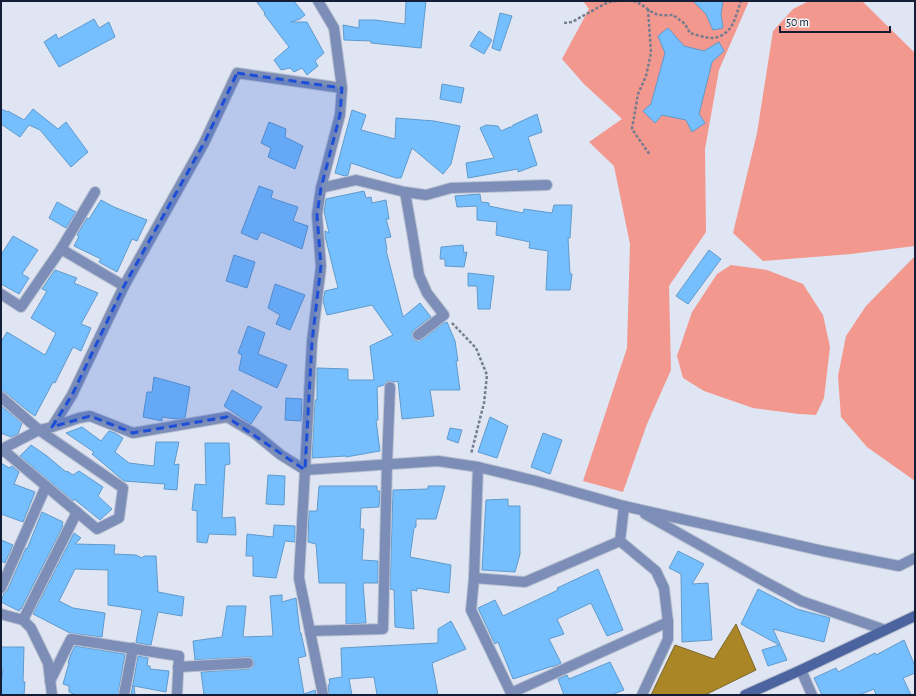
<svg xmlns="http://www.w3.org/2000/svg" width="916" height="696" font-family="'Alegreya Sans',sans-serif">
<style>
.green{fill:#f3988e}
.water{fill:#aa8626;stroke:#7d662a}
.building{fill:#76bffe;stroke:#609acc}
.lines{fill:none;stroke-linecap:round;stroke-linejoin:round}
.street-casing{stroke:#bac1d0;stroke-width:12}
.secondary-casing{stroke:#bac1d0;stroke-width:12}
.path{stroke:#747c8e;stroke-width:2.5;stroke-dasharray:3 2;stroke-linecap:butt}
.street{stroke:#7c8eb7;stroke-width:10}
.secondary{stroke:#4b639e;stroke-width:10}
.marked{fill:#1d4ed8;fill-opacity:0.2;stroke:#1d4ed8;stroke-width:3;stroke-dasharray:8 5;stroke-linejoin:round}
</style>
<rect width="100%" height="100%" fill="#dfe5f2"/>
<g class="green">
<path d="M583,1H749L719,70L705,149L706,232L669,286L671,370L647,424L623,492L583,481L627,348L630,244L614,166L589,142L622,119L584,84L562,59L589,9Z"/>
<path d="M809,1H862L915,53V246L851,254L763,261L733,233L757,133L773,31L793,9Z"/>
<path d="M915,256V481L867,447L841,417L838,376L846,336L866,306Z"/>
<path d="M731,265L767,270L803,284L823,315L830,347L824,398L816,415L799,414L753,408L704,391L683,378L677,356L692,312L717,274Z"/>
</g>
<path class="water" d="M736,624L756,670L705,695H651L675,645L714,659Z"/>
<g class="building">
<path d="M256,1H294L305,15L300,19L291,22H307L324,53L315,61L318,66L307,75L302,68L294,72L290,68L281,70L274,60L289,47L264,14L265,13Z"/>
<path d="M406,1H426L421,48L371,43V41L344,40L343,25L359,28V20H375L405,24Z"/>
<path d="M693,1H723L721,14L723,28L713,30L706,14Z"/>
<path d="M500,13L512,16L500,51L492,48Z"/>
<path d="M94,19L99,28L109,22L115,37L59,67L44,42L56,34L58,39Z"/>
<path d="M668,28L684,46L704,51L719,42L724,51L712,62L699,114L705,123L692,132L686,120L662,115L655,123L643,111L651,104L665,53L658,36Z"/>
<path d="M479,31L492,40L484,54L470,46Z"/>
<path d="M442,84L464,88L461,103L440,99Z"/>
<path d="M1,109L8,112V111L24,120L33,109L58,129L66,122L88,152L71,167L40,130L29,125L20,137L1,124Z"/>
<path d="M352,110L366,115L361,130L395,139L396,118L434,121L460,126L451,164L443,174L412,148L401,178H396L351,163L348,175L345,176L335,173Z"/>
<path d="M537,114L542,132L528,137L537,165L518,172V169L468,178L466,163L494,158L480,128L486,125L498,126L501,131L510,127H512L513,125Z"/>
<path d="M269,122L286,129L285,137L303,146L295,169L268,157L271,148L261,143Z"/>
<path d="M259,186L273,191L271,198L298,207L293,221L308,226L302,249L261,232L257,240L241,233Z"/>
<path d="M364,191L366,198L371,197L372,203L386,200L389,219H386L391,237L385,238L387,250H386L403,317L420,303L431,317L414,330L412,333L413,339L416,341L422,340L442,324L447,322L455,341L458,361H456L460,390H430L434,416L402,419L398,381L394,382L391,381H387L384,385L377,387L378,420H376L380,451L346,457V456L312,458L315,400H317V368L348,369V380H374L370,346L393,335L372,305L327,315L323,301L325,291L338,288L325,236V231L329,233L324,211L326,199Z"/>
<path d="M480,194L481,202L489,203V206L523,213L524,209L552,213L554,205H572L570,238H568L570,274H572L570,290H546L548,251L529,248L530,242L496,235L497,222L477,220V206L457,207L455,196Z"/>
<path d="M101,200L114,207L147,220L137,241L132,239L117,272L99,262L101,259L74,246L79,236L77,235L87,218L89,219Z"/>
<path d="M57,202L76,212L66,228L49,218Z"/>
<path d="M13,236L38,250L22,274L29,278L19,294L1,284V255Z"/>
<path d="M463,245L464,253L467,252L464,267L445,266V259H440L441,247Z"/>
<path d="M709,250L721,259L688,304L676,296Z"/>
<path d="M234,255L255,262L247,288L226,281Z"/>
<path d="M55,270L77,278L74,283L98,293L81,324L91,328L81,351L73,347L55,383L53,382L35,416L28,411L5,392L1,391V342L7,332L45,355L56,333L31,318L47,291L42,289Z"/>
<path d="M468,273L494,276L490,309H478L477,286H468Z"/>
<path d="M275,284L305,295L290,330L276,324L280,315L268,308Z"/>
<path d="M248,326L265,333L258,354L287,365L277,388L239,370L242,355L238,353Z"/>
<path d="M154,377L190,387L185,418L176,419L162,417V421L143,417L147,392H152Z"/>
<path d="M232,390L262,407L251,424L224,406Z"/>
<path d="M286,398L302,399L301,421L285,420Z"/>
<path d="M1,406L22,423L18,434L11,437L1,433Z"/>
<path d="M490,417L508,426L497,458L478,452Z"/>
<path d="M82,427L101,441L109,431L115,433L123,438L115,452L129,463L154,466L156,442H179L174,465L179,464L177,490L164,489L165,484L124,481L92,454L94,452L66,433Z"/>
<path d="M450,428L462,430L458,443L447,439Z"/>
<path d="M543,433L562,440L550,474L531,467Z"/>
<path d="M205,443H229L230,464L225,465L222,518L235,517L236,535L209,534L207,543L197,542V511L192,510L195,484L206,485Z"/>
<path d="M31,445L47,456L66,472L67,471L73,475L79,471L103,487L98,496L112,509L100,520L74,499L73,501L20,456Z"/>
<path d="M1,463L9,468L12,466L19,472L14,484L35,492L23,522L1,514Z"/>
<path d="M268,475L285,476L284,505L266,504Z"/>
<path d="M319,486H377V491H380L379,507L361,508L360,529H364L362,560L378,561V583H363L366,623L346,624V583H319L316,544L308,542L309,511H317Z"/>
<path d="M428,486H445L436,519H416V527L414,528L410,557L451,565L449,593L417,588V591L411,590L414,629L395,627L394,590L390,589L393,490L428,489Z"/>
<path d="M508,499V506H520V554L515,572L482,570L486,500Z"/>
<path d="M42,512L63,522L62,525L63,526L21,609V608L19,611L1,602L4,593L7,591L26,548L27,549Z"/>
<path d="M274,525L295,526V542L285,541L276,578L253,576V556H246L247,534L273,537Z"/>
<path d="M74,533L81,538L75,544L115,545L114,554L136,555L142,558L144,556H156L158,592L184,597L182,616L158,612L151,645L137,643L136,642L142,610L108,605V570L75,569L59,601L73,608L105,613L102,637L70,633L33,614Z"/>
<path d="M1,540L13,545L5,563L1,561Z"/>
<path d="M678,551L704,564L692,584L708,583L712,640L682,642L681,574L669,568Z"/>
<path d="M598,569L623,630L607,636L591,603L557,619L564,634L549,639L561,663L553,667V666L513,679L498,642L495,644L478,608L495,600L503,616L558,590L557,588Z"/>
<path d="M758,589L797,609L830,618L824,642L773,629L787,660L768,666L762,650L779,645L741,624Z"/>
<path d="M282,595V602L296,598L300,633H301L306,656L298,658L304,694L315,690L316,695H204L201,672L249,669L254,666V662L251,657H248L195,660L193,641L222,637L227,606H246L243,637L273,636L270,596Z"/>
<path d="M451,621L466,649L432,663L438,695H377L374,677L349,679L352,695H329L328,685L330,684L329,679L342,677L341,648L438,643V629Z"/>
<path d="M904,640L915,666V673L903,678L911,695H876L874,689L859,695H822L814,678L836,668L838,672L875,653L876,655Z"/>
<path d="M75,646L125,654L118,695H76L69,692V686L63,684L69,663H68L71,654Z"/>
<path d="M1,647H24L23,682H25L24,695H1V684L3,669L1,668Z"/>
<path d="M138,656L148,658L147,666H150V669L169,671L166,692L134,686L135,695H131Z"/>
<path d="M610,662L624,690L611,695H564L558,679L567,675L569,679Z"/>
</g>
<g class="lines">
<defs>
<g id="street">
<path d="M318,1L334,28L342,88L340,115L321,188L317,215L321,266L312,342L305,470L438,461L478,467L536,481L624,506L823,551L899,566L915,558"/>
<path d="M321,188L356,180L405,192L426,195L451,188L547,185"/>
<path d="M405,192L412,232L419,275L427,293L444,315L418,335"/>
<path d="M61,249L124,286"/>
<path d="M1,294L21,307L61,249L95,192"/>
<path d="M1,397L39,430L123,488L119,518L97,529L2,449"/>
<path d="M52,427L72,395L124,286L204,143L237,73L342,88"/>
<path d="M1,452L2,449L39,430L52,427L79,418L90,416L133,433L227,417L254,433L281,455L305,470L299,578L323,695"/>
<path d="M478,467L474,578L471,610L511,693V695"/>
<path d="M624,506L620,541L656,571L664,588L668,622V639L642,695"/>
<path d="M645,514L760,579L801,601L885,630"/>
<path d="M474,578L525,582L620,541"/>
<path d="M1,588L46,486"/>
<path d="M1,614L23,620L31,628L48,663L52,695"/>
<path d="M23,620L77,512"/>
<path d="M310,631L383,629L387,464L390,387"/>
<path d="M178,667L248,663"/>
<path d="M801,670L812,695"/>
<path d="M50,681L71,639L179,656L177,695"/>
<path d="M511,693L668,622"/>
<path d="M124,695L133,648"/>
</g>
<path id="secondary" d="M745,695L801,670L915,616"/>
</defs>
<use href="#street" class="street-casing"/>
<use href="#secondary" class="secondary-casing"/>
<g class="path">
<path d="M633,1C642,3 648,11 656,14C661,16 668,15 673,15L685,24L690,33C697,35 706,38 712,38C733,36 735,17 741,1"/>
<path d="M648,9L651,53L646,76L638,94L632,129L650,155"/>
<path d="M564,23L572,22L608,2L618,1"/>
<path d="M452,323L476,348L487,375L484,403L471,454"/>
</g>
<use href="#street" class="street"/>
<use href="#secondary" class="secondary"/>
</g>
<path class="marked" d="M237,73L342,88L340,115L321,188L317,215L321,266L312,342L305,470L227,417L133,433L90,416L52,427L72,395L124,286L204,143Z"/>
<rect width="916" height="696" fill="none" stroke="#131d35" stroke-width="4"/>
<path d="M780 26v6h110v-6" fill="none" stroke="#131d35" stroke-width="2"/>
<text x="786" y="26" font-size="12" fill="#131d35" stroke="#f2f2f2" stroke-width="3" paint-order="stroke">50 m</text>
</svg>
